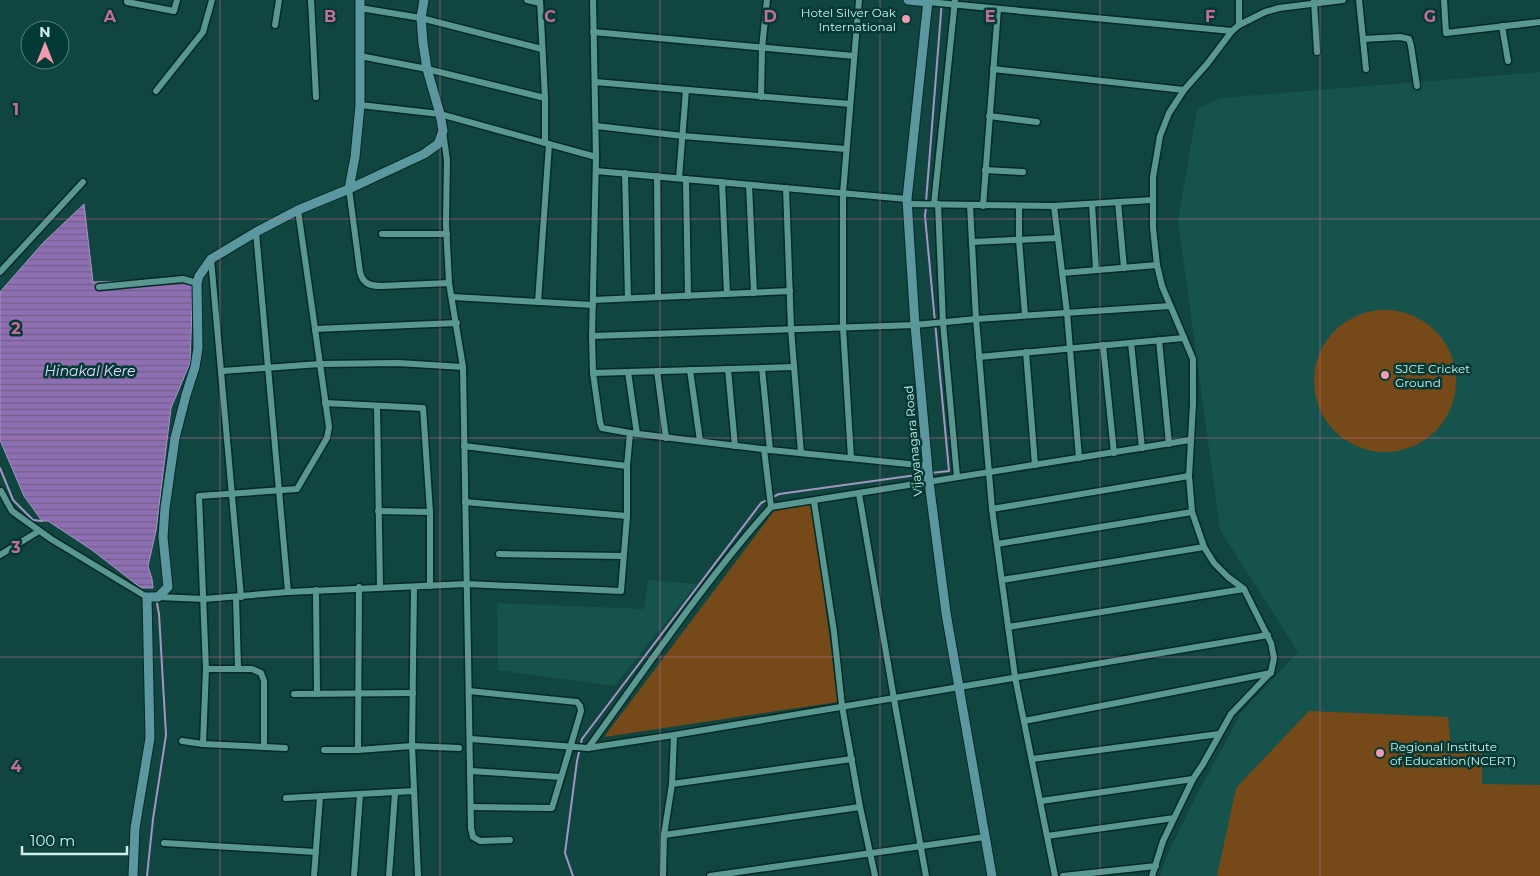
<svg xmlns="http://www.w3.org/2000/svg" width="1540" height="876" font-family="Montserrat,sans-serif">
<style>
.built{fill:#16534d}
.green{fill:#754918}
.water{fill:url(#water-rules);stroke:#a296c4}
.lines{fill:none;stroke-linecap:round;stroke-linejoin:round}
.stream{stroke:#a296c4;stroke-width:2}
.street-casing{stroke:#052925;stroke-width:9}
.secondary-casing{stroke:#052925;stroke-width:11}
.street{stroke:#599890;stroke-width:6}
.secondary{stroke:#5a979f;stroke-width:9}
.grid{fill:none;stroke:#c86e95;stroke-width:1;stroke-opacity:0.55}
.poi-dot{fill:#f29aae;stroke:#033a35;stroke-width:2}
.labels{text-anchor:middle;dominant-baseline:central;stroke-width:5;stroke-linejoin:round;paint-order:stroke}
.poi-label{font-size:12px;fill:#d0f0eb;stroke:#033a35;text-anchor:start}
.street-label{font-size:12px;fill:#d0f0eb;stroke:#033a35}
.water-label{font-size:14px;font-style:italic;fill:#e8d7fe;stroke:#033a35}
.grid-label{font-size:16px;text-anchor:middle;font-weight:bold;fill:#c86e95;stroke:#033a35;stroke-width:5;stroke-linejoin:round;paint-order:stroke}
</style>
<defs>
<pattern id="water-rules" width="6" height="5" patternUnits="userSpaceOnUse" patternTransform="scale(1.25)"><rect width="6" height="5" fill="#8f6fb3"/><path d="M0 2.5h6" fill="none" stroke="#6f5f87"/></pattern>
</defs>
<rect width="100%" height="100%" fill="#11453f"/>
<g class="built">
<path d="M1540,72V876H1160L1168,853L1198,793L1241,713L1298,652L1220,530L1178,220L1197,109L1220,98Z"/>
<path d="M648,580L697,584L614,686L498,670L497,603L644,609Z"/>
</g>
<g class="green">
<circle cx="1385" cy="381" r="71"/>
<path d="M812,504L838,702L604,737L774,511Z"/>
<path d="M1309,711L1448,717L1451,745H1482V784L1540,785V876H1217L1236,788Z"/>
</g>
<path class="water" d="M84,204L93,282L193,279L190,363L171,408L156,531L148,566L152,579L153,588H141L92,550L48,521H42L24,496L0,440V292L43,243Z"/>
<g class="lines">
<g class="stream">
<path d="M926,202L942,0"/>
<path d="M926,207L925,216L949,471L931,473"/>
<path d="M0,468L13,500L33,520L42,521"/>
<path d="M147,876L153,819L166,735L159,614L157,603"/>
<path d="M573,876L565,853L577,761L582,739L761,503L779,494L924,474"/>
</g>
<defs>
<g id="street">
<path d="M127,0V2L174,11L177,0"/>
<path d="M311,0L316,97"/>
<path d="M527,0L540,3"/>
<path d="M540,0L545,98V143"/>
<path d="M593,0L596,157L592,336L593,373L600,422L602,428L630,433L770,450L928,466"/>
<path d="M1239,0V25"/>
<path d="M1359,0L1366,69"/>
<path d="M1444,0L1446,33L1540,22"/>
<path d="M1314,1L1317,52"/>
<path d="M928,2L1232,31"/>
<path d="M360,8L421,18L542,49"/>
<path d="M275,25L279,0"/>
<path d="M1502,26L1508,61"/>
<path d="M593,32L854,56"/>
<path d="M1363,39L1400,37L1409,39L1411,46L1417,86"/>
<path d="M360,56L427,69L545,98"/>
<path d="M993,69L1184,90"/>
<path d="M595,82L850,104"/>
<path d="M156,91L203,32L212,0"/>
<path d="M761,97L762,48L767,0"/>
<path d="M360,105L440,114L596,157"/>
<path d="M989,116L1037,122"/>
<path d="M596,126L683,136L846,149"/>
<path d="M443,132L447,160L446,224L449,283L463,367L471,828L473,837L480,841L510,840"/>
<path d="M985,170L1023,172"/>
<path d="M596,171L907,199"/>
<path d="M625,173L628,298"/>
<path d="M657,176L658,297"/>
<path d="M679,178L686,90"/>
<path d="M686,179L688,296"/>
<path d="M722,182L727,294"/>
<path d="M749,185L754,293"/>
<path d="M786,188L791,329L801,453"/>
<path d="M349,189L360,272C363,284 370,286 382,286L449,283"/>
<path d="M1118,202L1124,268"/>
<path d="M907,204L1054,206L1152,200"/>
<path d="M934,204L955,0"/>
<path d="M938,204L943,323L957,477"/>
<path d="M1092,204L1096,270"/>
<path d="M970,205L976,319L992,509L1015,677L1055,876"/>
<path d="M983,206L998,9"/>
<path d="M1019,206V240L1025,315"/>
<path d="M1054,206L1067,313L1079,458"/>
<path d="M256,232L288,592"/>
<path d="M382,234H447"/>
<path d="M972,242L1058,238"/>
<path d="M211,259L241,597"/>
<path d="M0,272L83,182"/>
<path d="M1062,273L1157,265"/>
<path d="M99,287L183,279L197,283"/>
<path d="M453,297L593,305"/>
<path d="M593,300L790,291"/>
<path d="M538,302L549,144"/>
<path d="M315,329L457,323"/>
<path d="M592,336L915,325L976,319L1170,306"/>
<path d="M1159,340L1169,444"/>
<path d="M1131,343L1142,448"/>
<path d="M1103,345L1114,453"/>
<path d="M1026,352L1035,465"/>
<path d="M979,357L1184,338"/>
<path d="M762,368L770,450"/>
<path d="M728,369L735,446"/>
<path d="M690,370L700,441"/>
<path d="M222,371L320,364L398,363L463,367"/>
<path d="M657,371L666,438"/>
<path d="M628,372L637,434"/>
<path d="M593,373L794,367"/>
<path d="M325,403L423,408L430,512V586"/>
<path d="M377,406L380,587"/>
<path d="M464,446L627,466"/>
<path d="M764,449L771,507"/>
<path d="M851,458L843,327V193L859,0"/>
<path d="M1,491L12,511L51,539L147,597"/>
<path d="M859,494L894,699L926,876"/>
<path d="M814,501L834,632L842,706L860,807L875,876"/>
<path d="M465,502L627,516"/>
<path d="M992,509L1189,476"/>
<path d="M378,511L430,512"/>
<path d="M997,544L1192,512"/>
<path d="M499,554L623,556"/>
<path d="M0,555L39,531"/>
<path d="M1002,580L1204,547"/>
<path d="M414,587L412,746L418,876"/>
<path d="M316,590L317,694"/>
<path d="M158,597L204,599L288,592L467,584L621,591L627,516V466L630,433"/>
<path d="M236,597L238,668"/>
<path d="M1008,627L1244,589"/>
<path d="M206,669H252L261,673L264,681V746"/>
<path d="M469,691L577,702L580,706L581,711L552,808L472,807"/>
<path d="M294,694L413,693"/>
<path d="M1024,721L1271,673"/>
<path d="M471,739L588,748L674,735"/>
<path d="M182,741L203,744L285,748"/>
<path d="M203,744L206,669L199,496L297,489L327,438L329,427L298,210"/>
<path d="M588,748C647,667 704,582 771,507L1190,440"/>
<path d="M324,750H358L412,746L459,748"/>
<path d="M358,750L359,587"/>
<path d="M1032,759L1219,734"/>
<path d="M471,771L561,777"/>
<path d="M672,784L852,759"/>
<path d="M286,798L414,791"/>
<path d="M1041,801L1193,779"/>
<path d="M664,835L860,807"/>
<path d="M1047,836L1174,818"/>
<path d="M164,843L316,852"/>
<path d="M314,876L320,797"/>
<path d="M354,876L360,795"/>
<path d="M389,876L395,793"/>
<path d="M663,876L664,835L672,784L674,735L1268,635"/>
<path d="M710,876L985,837"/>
<path d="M1063,876L1156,866"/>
<path d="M1152,876L1163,841L1193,779L1203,764L1231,714L1271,672L1274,658L1271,643L1244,589L1228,577L1214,563L1204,547L1192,512L1189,476L1193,404V359L1162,286L1157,265L1153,228V177L1160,136L1169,113L1184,90L1207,64L1232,31L1239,25L1265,12L1279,8L1343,0"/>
</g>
<g id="secondary">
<path d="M908,0L928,2"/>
<path d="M928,0L907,199L915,325L929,482L946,613L992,876"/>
<path d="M349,189L355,157L360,105V0"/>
<path d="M133,876L135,828L150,738L147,597H158L168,587L163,537L165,508L175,438L186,395L195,367L198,348L197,283L199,276L211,259L256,232L298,210L349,189L424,154L438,144L443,131L440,114L427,69L423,43L421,18L424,0"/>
</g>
</defs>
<use href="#street" class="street-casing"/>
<use href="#secondary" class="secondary-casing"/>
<use href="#street" class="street"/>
<use href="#secondary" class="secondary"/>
</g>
<path class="grid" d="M220,0V876M440,0V876M660,0V876M880,0V876M1100,0V876M1320,0V876M0,219H1540M0,438H1540M0,657H1540"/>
<g class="poi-dot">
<circle cx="906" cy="19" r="5"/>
<circle cx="1385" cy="375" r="5"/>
<circle cx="1380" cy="753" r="5"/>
</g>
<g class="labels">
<g class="poi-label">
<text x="896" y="12" text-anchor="end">Hotel Silver Oak<tspan x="896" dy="14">International</tspan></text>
<text x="1395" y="368">SJCE Cricket<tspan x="1395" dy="14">Ground</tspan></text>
<text x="1390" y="746">Regional Institute<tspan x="1390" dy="14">of Education(NCERT)</tspan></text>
</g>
<g class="street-label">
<text transform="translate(913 441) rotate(-95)">Vijayanagara Road</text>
</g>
<g class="water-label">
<text x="90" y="371">Hinakal Kere</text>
</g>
</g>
<g class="grid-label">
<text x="110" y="22">A</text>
<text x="330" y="22">B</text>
<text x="550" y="22">C</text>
<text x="770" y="22">D</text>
<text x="990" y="22">E</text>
<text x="1210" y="22">F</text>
<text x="1430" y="22">G</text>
<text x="16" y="115">1</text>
<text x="16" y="334">2</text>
<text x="16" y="553">3</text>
<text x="16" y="772">4</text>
</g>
<g transform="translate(45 45)"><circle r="24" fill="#033a35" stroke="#55837e"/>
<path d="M0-4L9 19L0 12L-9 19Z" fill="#f29aae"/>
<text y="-8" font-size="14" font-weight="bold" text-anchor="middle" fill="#d0f0eb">N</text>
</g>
<path d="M22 846v8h105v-8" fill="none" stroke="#d0f0eb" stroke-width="2.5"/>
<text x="30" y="846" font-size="15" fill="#d0f0eb" stroke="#033a35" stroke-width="4" paint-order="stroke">100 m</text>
</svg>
